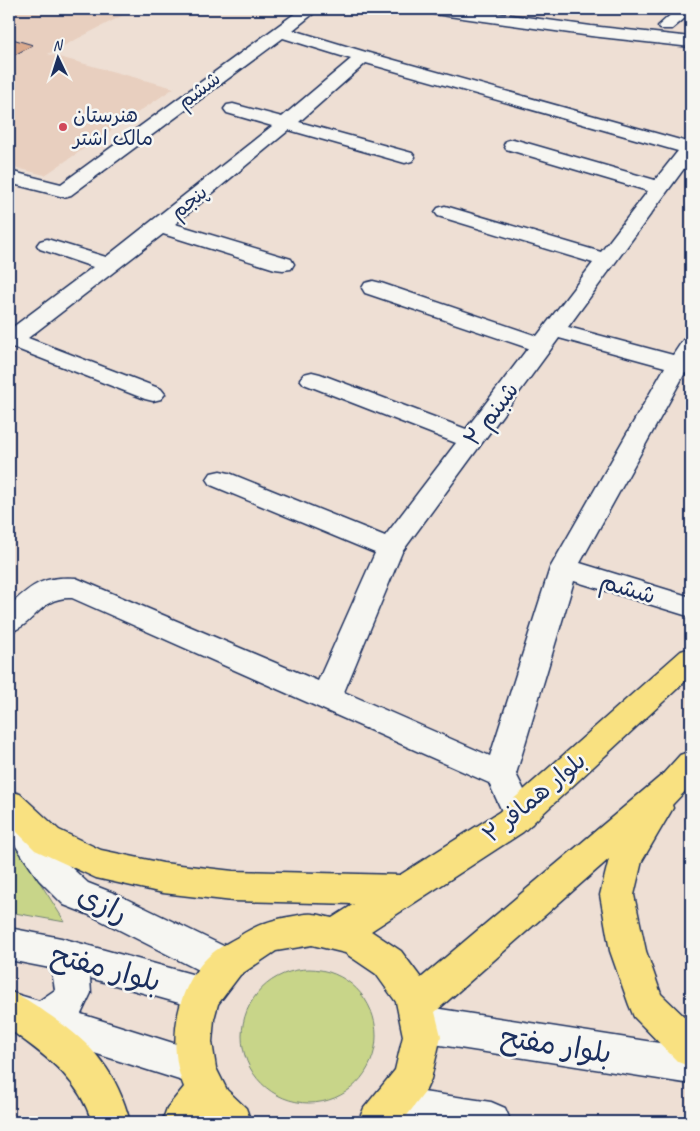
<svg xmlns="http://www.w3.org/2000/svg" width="700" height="1131" font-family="Caveat,'Playpen Sans Arabic',sans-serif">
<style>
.built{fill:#e8cfbf}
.green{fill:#c8d589;stroke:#728274}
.building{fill:#dbaa8d;stroke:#1b2f5e}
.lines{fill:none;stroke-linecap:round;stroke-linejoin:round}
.minor-casing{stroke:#1b2f5e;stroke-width:3}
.major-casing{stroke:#1b2f5e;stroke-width:3}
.minor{fill:#f6f6f2;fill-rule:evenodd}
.major{fill:#f9e181;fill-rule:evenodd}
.poi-dot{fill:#d1495b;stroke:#f6f6f2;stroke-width:2}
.labels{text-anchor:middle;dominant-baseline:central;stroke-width:5;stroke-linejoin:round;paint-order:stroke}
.far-street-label{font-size:20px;fill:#1b2f5e;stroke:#f6f6f2}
.far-poi-label{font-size:20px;fill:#1b2f5e;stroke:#f6f6f2;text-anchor:start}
.street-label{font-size:24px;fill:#1b2f5e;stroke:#f6f6f2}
.near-street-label{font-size:29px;fill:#1b2f5e;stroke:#f6f6f2}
</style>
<rect width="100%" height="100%" fill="#eedfd4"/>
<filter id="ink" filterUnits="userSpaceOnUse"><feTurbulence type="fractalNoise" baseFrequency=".02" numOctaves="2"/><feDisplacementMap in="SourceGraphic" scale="10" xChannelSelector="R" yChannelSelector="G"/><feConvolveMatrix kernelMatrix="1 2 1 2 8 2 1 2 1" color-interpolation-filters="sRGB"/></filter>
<g filter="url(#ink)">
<path class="built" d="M9,9H135L48,54L174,88L45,175L9,166Z"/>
<g class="green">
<path d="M9,834L65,922L9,912Z"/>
<circle cx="309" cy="1036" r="67"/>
</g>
<path class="building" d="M9,38L33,45L9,58Z"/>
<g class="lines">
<defs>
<g id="minor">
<path d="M301,9H319L293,30L369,53L691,143V159L568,327L673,355L683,340L691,338V374L685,373L580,563L691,597V617L574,581L516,774L536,814L532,824L520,828L508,824L489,783L72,598C39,596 36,625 9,632V606C33,584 43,576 76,578L318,681L375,553L211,485L207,479L211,473L220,471L229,473L385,536L456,443L304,384L300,379L304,374L312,372L320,374L466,429L528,348L365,293L362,288L365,283L373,281L381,283L537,336L593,263L438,216L435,212L438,208L445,206L452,208L601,252L648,191L506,149L504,145L506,141L513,139L520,141L655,180L678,151L366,63L299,122L412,153L415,157L412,161L405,163L398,161L289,130L175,224L291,259L294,264L291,269L283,270L275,269L163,234L28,338L161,389L165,394L161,399L153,401L145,399L12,347L9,348V330L93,267L40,249L37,245L40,241L47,239L106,257L272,126L227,113L224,109L227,105L233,104L282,117L351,59L283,38L71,195L64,197L9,183V171L61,184ZM559,338L665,367L550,568L490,756L344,692L402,552Z"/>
<path d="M426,9H467L591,26L691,37V47L591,36L434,14L428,12Z"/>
<path d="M677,9H691V13L672,29H660L658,26Z"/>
<path d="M9,796L21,800L63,860L88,883L116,894L238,953L243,965L238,977L225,981L212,977L92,916L64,905L39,880L9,836Z"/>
<path d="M9,928L61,938L217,981L222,993L217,1005L204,1010L90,978L91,993L81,1014L208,1054L214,1067L208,1080L195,1085L9,1026V992L39,1001L55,990L53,977L50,968L9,960Z"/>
<path d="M421,1006L691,1048V1084L421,1042L408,1036L403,1024L408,1012Z"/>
<path d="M396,1088L491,1102L505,1108L511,1122H386L382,1121L377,1107L382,1093Z"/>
</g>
<g id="major">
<path d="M691,648V676L523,832L371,931L401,951L421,978L662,775L680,755L691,751V785L672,805L673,808L642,861L634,895L646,951L661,994L691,1023V1067L678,1062L634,1017L629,1005L610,951L600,895L609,859L435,1012L441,1036L431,1079L425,1092L402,1122H358L364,1108L395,1070L403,1036L396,1002L376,974L345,953L312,945L276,951L240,975L218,1004L214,1019L212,1042L216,1068L227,1090L246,1108L251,1122H162L167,1108L184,1087C166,1044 176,981 215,951C222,946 230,941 238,937C258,924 270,920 294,916C300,915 307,913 313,914C319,914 326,917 332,918L354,904L233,901L163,893L96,878L35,850L9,824V791L20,794L59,830L101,850L163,863L233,871L400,875L499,812L681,651Z"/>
<path d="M11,992C26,998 38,1007 51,1016C93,1045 117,1072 130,1122H92C78,1077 45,1056 9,1029V993Z"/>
</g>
</defs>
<use href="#minor" class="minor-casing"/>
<use href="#major" class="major-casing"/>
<use href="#minor" class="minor"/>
<use href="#major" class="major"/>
</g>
</g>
<circle class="poi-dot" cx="63" cy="127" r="5"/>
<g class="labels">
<g class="far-street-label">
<text transform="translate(199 90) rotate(-37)">ششم</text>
<text transform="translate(189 202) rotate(-39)">پنجم</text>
</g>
<g class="far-poi-label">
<text x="73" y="115">هنرستان<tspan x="73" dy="23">مالک اشتر</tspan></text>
</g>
<g class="street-label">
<text transform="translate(491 414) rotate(-53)">شبنم ۲</text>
<text transform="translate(628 588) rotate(17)">ششم</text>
<text transform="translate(534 797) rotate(-40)">بلوار همافر ۲</text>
</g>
<g class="near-street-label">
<text transform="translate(103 904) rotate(27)">رازی</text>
<text transform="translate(106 968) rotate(15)">بلوار مفتح</text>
<text transform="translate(556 1045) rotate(9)">بلوار مفتح</text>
</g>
</g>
<rect width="700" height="1131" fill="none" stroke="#f6f6f2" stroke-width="30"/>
<rect x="15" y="15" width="670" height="1101" fill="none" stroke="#1b2f5e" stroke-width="2" filter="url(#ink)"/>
<g transform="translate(58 58) rotate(356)" stroke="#f6f6f2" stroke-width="4" paint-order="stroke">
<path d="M0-4L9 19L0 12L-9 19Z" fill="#1b2f5e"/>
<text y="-8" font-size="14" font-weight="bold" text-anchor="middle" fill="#1b2f5e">N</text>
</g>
</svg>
